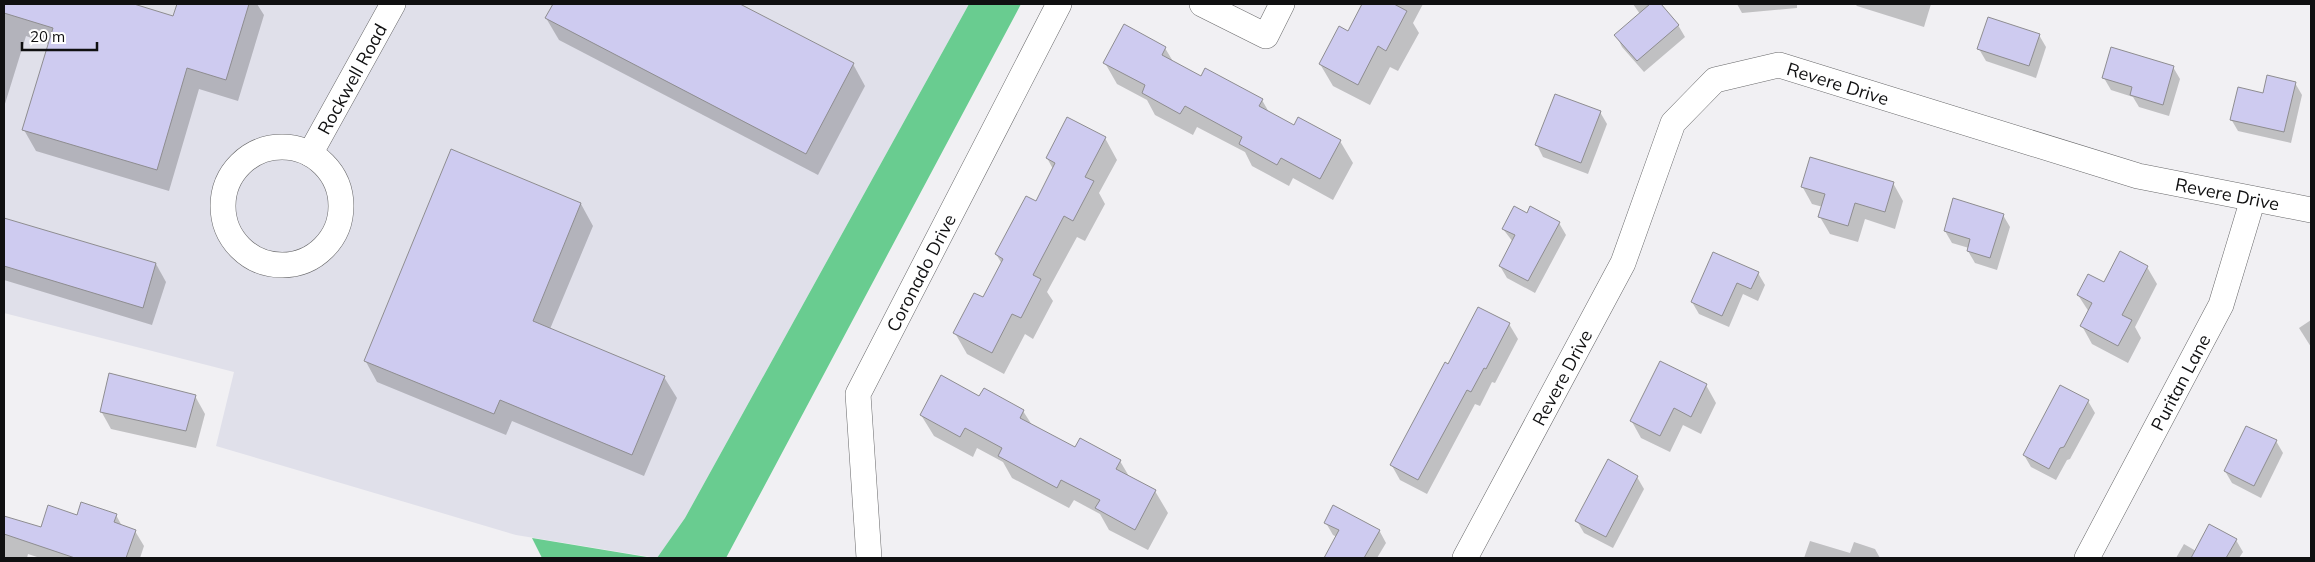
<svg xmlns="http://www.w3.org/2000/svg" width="2315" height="562" font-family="Mulish,sans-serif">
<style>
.built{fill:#e0e0ea}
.forest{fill:#69cc90}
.shadow{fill:#0003}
.building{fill:#cecbf0;stroke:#8e8d90}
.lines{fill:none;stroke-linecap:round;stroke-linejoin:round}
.minor-casing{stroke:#68686a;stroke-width:26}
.minor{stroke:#fff;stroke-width:25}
.labels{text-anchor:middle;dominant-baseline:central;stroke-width:4;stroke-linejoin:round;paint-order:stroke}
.street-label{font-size:18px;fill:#101011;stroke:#fff}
</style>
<rect width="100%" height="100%" fill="#f1f0f3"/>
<path class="built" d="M4,4H969L685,518L657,558L516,535L216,446L234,372L4,313Z"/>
<g class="forest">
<path d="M969,4H1021L726,558H657L685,518Z"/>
<path d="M532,538L653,558H542Z"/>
</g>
<g class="shadow">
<path d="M4,4H131L174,17L178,4H257L264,15L238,101L199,89L169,191L36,151L24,130L49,44L26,36L4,107Z"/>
<path d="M554,4H737L853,64L865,86L818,175L559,40L546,18Z"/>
<path d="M1364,4H1423L1413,23L1419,33L1398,71L1390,67L1370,105L1333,86L1320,64L1349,33Z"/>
<path d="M1633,4H1659L1678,25L1685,37L1644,72L1622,47L1616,35L1640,14Z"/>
<path d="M1737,4H1797V8L1742,13Z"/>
<path d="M1855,4H1931L1924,27L1857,6Z"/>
<path d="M1124,26L1165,48L1174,63L1201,77L1262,100L1270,114L1294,127L1340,141L1353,163L1333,200L1293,178L1289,186L1252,166L1245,152L1197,127L1193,135L1155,115L1147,100L1117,84L1105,63Z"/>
<path d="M2039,35L2046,47L2036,78L1986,61L1979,49Z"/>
<path d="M2173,67L2180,79L2169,116L2139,107L2133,97L2111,90L2104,78Z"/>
<path d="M2295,83L2302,95L2291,143L2238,131L2231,119L2264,95Z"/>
<path d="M1600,112L1607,124L1588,174L1543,157L1537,145Z"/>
<path d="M1105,138L1117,160L1099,193L1105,204L1085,241L1077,237L1047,292L1053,301L1033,339L1025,334L1004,374L967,354L955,333L983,299L1002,264L996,254L1036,202L1053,169L1047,158Z"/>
<path d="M451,151L581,204L593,226L550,329L664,377L677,398L644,476L512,421L506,435L377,382L365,360Z"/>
<path d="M1893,183L1903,201L1895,229L1865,219L1858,242L1830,234L1820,217L1823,207L1812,204L1802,186Z"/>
<path d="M1527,214L1559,223L1566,235L1535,293L1507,278L1500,266L1513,242L1503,229Z"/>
<path d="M2003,215L2010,227L1997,270L1975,263L1968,251L1969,248L1952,243L1945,231Z"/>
<path d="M4,219L156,264L166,282L152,325L4,280Z"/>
<path d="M2147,267L2157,284L2135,327L2141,338L2128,363L2092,344L2082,326L2089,312L2078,295Z"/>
<path d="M1758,273L1765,285L1758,301L1743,294L1729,327L1699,314L1692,302Z"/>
<path d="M2311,320V347L2299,328Z"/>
<path d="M1509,324L1518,339L1495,383L1492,382L1480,406L1475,404L1427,494L1400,480L1391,464L1449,365Z"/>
<path d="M1706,385L1716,403L1701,434L1683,425L1670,452L1641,438L1631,420Z"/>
<path d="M195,396L205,414L196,448L111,429L101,411Z"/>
<path d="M980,398L1023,411L1032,425L1076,449L1120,461L1130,478L1155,491L1168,513L1148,550L1109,530L1100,514L1074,500L1069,508L1012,478L1003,462L977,448L973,457L934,436L921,415Z"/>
<path d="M2088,401L2095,413L2070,459L2067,460L2056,480L2031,467L2024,455Z"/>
<path d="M2276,441L2283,453L2261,498L2232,483L2225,471Z"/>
<path d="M1637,477L1644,489L1613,548L1584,533L1577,521Z"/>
<path d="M116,515L122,526L135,531L144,546L140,558H40L28,554L27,558L4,557V517L42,528L77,516Z"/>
<path d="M1326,523L1379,530L1386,543L1377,558H1325L1337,537L1333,535Z"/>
<path d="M2236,540L2243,552L2239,558H2176L2184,544L2196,551Z"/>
<path d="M1810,541L1850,553L1854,542L1875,549L1880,558H1804Z"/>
</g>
<g class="building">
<path d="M4,4H134L173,16L177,4H249L226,80L187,68L157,170L22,130L53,28L4,13Z"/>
<path d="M553,4H740L854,63L806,154L545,18Z"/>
<path d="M1362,4H1394L1407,11L1386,51L1378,46L1358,85L1319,64L1339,26L1348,31Z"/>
<path d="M1650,4H1661L1679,25L1637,61L1614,35Z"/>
<path d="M1988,17L2040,34L2029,66L1977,49Z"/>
<path d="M1124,24L1166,47L1162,55L1201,76L1205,68L1263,99L1259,106L1294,125L1298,117L1341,140L1320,179L1281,158L1277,165L1239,144L1242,137L1185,106L1180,114L1142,93L1145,85L1103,63Z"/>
<path d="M2111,47L2174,66L2163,105L2130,95L2132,87L2102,78Z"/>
<path d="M2267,75L2296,82L2284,132L2230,120L2238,87L2263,93Z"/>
<path d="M1555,94L1601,111L1581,163L1535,145Z"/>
<path d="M1067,117L1106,137L1085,177L1094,181L1073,221L1064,216L1033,275L1041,279L1021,318L1012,314L992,353L953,333L974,293L983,297L1003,259L995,254L1026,196L1036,201L1055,163L1046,158Z"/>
<path d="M451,149L581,203L533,321L665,376L632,455L500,400L494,414L364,361Z"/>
<path d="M1810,157L1894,182L1885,212L1855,203L1848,226L1818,217L1825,194L1801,187Z"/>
<path d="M1953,198L2004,214L1990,258L1967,251L1970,239L1944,231Z"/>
<path d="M1514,206L1527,213L1530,206L1560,222L1528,281L1499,266L1515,235L1502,229Z"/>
<path d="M4,218L156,263L143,308L4,266Z"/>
<path d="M2120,251L2148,266L2122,315L2132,320L2118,346L2080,326L2092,303L2077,295L2088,274L2104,282Z"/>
<path d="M1713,252L1759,272L1751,289L1737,283L1722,316L1691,302Z"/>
<path d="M1478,307L1510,323L1486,369L1484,368L1471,392L1467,390L1418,480L1390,465L1445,362L1448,364Z"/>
<path d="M1660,361L1707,384L1691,417L1674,408L1660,436L1630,421Z"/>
<path d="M109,373L196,395L186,431L100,412Z"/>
<path d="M941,375L979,396L984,388L1024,410L1020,418L1075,447L1080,438L1121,460L1116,469L1156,490L1135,530L1095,508L1100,500L1061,480L1057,488L998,456L1002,448L965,428L960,437L920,415Z"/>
<path d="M2060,385L2089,400L2064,447L2060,448L2049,469L2023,455Z"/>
<path d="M2246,426L2277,440L2254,486L2224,471Z"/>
<path d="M1608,459L1638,476L1606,537L1575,521Z"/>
<path d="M81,502L117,514L114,522L136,530L126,558H75L4,534V516L41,527L48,505L77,515Z"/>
<path d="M1333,505L1380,530L1364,558H1324L1339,530L1324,523Z"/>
<path d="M2209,524L2237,539L2226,558H2191Z"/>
</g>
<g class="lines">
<defs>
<g id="minor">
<path d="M1202,4L1266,36L1282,4"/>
<circle cx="282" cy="206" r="59"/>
<path id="s1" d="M310,154L393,4"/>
<path id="s2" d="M869,558L858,394L1059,4"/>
<path id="s3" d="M1465,558L1623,263L1673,123L1715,80L1779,65L2138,176L2311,210"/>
<path id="s4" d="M2087,558L2221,305L2253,199"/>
</g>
</defs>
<use href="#minor" class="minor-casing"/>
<use href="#minor" class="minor"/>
</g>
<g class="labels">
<g class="street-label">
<text stroke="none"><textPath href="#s1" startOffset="86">Rockwell Road</textPath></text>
<text stroke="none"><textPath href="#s3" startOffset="671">Revere Drive</textPath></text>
<text stroke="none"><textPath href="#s3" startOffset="1076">Revere Drive</textPath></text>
<text stroke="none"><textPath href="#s2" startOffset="301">Coronado Drive</textPath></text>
<text stroke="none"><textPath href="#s3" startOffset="205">Revere Drive</textPath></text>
<text stroke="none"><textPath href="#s4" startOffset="199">Puritan Lane</textPath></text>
</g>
</g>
<rect width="2315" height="562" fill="none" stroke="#101011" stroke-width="10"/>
<path d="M22 42v8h75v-8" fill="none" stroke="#101011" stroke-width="2.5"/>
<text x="30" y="42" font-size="15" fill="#101011" stroke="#ffffff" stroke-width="4" paint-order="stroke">20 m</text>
</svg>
